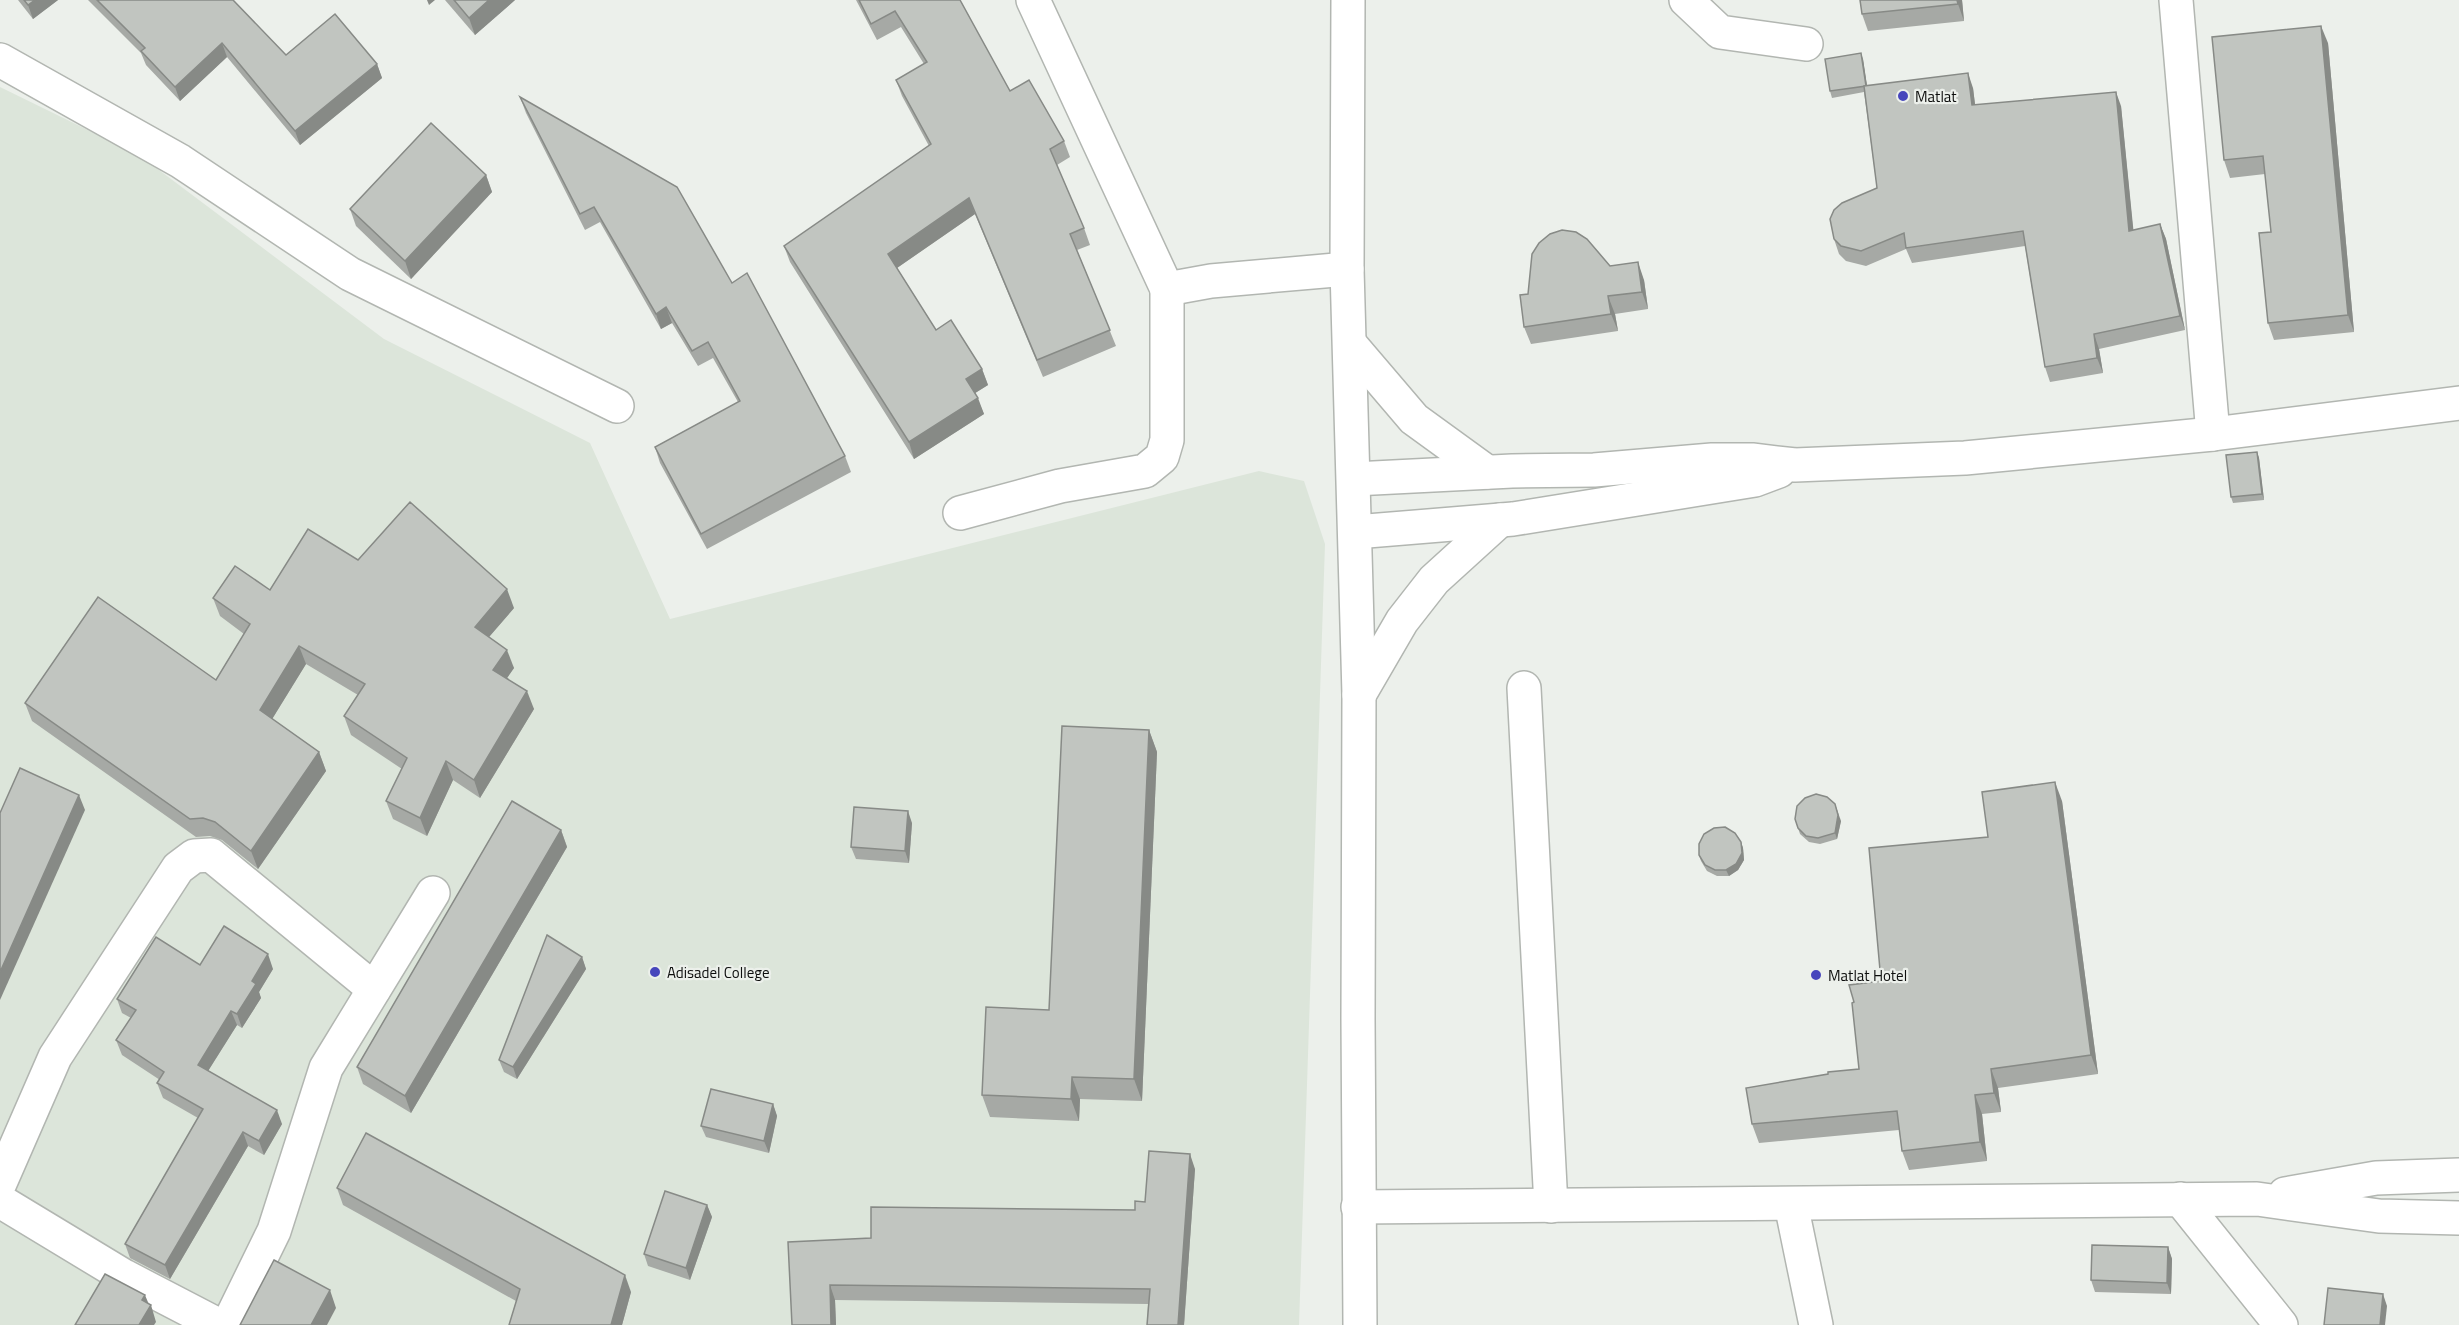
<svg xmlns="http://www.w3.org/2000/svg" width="2459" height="1325" font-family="'Titillium Web',sans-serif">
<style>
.built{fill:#dce5da}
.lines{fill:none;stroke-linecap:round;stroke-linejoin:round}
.minor-casing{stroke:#b2b6b1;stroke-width:36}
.trunk-casing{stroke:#b2b6b1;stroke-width:36}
.minor{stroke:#fff;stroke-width:33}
.trunk{stroke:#fff;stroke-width:33}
.wall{fill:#a6a9a5}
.shaded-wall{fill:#878a86}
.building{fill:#c1c5c0;stroke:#878a86;stroke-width:1.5}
.poi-dot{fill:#4746bc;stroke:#ecf0eb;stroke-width:2}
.labels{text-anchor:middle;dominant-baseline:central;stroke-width:4.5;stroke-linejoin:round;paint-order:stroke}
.poi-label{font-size:15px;fill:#0d0e0d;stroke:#ecf0eb;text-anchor:start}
</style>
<rect width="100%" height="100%" fill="#ecf0eb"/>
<path class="built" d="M0,87L139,155L384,339L590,443L670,619L1259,471L1304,481L1325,544L1299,1325H0Z"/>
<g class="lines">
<defs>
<g id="minor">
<path d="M1033,0L1167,289L1211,281L1347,269"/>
<path d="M1686,0L1720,32L1806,44"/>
<path d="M2176,0L2213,434"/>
<path d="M0,60L180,161L350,274L617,406"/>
<path d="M1354,479L1512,471L1594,470L1712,460H1752L1795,465L1965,458L2213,434L2459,403"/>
<path d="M960,513L1060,486L1145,471L1162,457L1167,440V289"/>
<path d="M1355,532L1513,519L1755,480L1779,471"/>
<path d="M1524,688L1551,1206"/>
<path d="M0,1183L55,1057L178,868L194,856L211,855L374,989"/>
<path d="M2285,1194L2376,1178L2459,1175"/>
<path d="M2180,1199L2281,1325"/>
<path d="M0,1201L124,1276L218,1325"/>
<path d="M1791,1204L1816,1325"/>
<path d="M1358,1207L2257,1199L2379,1216L2459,1218"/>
<path d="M228,1325L274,1231L326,1068L433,893"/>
</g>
<g id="trunk">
<path d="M1348,0L1347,269L1359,695L1358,1019L1360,1325"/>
<path d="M1350,344L1414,419L1487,472"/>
<path d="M1359,695L1402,621L1434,580L1500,520"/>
</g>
</defs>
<use href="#minor" class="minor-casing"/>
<use href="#trunk" class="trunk-casing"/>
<use href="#minor" class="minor"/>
<use href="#trunk" class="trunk"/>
</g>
<g class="wall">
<path d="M18,0H58L33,19Z"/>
<path d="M88,0H193L286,55L377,64L382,78L300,145L227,57L180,101L146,65L141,53Z"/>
<path d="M445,0H515L475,35Z"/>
<path d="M856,0H960L1010,91L1064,141L1070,157L1057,165L1084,228L1090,245L1077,250L1116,346L1043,377L975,214L897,268L936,330L982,369L988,385L975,393L984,414L914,459L790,262L784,246L929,146L902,96L896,80L924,64L901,27L877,40Z"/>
<path d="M1860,0H1962L1964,21L1868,31L1862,14Z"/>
<path d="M2328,43L2354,332L2274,340L2268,323L2271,232L2265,174L2230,178L2224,160Z"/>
<path d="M1863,59L1867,86L1973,88L1975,105L2121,106L2133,230L2160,224L2166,239L2185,330L2099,349L2103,373L2050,382L2045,367L2025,246L1912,263L1906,249L1866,266L1846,261L1839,254L1834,239L1877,188L1864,92L1832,98L1830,91Z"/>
<path d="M520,97L732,283L845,456L851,472L707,549L660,463L655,447L738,402L713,358L698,366L672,323L661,329L600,222L585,230L526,113Z"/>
<path d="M486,175L492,192L411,279L356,226L350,209Z"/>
<path d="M1610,266L1644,280L1648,309L1615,314L1618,331L1531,344L1524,327Z"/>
<path d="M2257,452L2259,458L2264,500L2233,503L2231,497Z"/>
<path d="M358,560L514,608L489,637L514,668L507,678L534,709L480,798L453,780L427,836L393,819L386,801L402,769L351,735L344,716L358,695L306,664L272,719L319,752L326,771L258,869L222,840L210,836L196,837L32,721L25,703L216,680L244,634L220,616L213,598L270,590Z"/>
<path d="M1149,730L1157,752L1142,1101L1080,1099L1079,1121L990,1117L982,1095L1049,1010Z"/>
<path d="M2062,801L2098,1074L1998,1088L2001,1112L1982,1114L1987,1161L1909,1170L1902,1151L1899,1130L1759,1143L1752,1124L1859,1069L1881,981L1988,837Z"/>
<path d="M1795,819L1841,821L1837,839L1820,844L1809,842L1800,834Z"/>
<path d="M912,823L909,863L856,859L851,847Z"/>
<path d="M561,830L567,847L411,1113L363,1084L357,1067Z"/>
<path d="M1741,842L1743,848L1744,860L1738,870L1729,876H1717L1707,871L1701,861L1699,855Z"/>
<path d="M582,957L586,969L517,1079L504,1072L499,1060Z"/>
<path d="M200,965L273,969L259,992L261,998L242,1028L237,1025L208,1071L282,1124L264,1155L248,1146L170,1279L130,1258L125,1244L198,1118L163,1098L157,1083L160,1080L122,1055L116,1040L131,1018L122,1013L117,999Z"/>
<path d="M773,1104L777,1116L769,1153L706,1137L701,1126Z"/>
<path d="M1195,1169L1184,1325H1147L1148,1304L835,1300L836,1325H792L871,1238L1135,1210L1145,1202Z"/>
<path d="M337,1188L631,1292L622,1325H509L516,1301L343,1205Z"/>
<path d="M707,1205L712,1217L690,1280L648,1266L644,1254Z"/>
<path d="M2168,1247L2172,1259L2171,1294L2095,1292L2091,1280Z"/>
</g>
<g class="shaded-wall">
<path d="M35,0H58L33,19L28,5Z"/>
<path d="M427,0H435L429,5Z"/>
<path d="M489,0H515L475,35L469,18Z"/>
<path d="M1957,0H1962L1964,21L1958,4Z"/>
<path d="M2321,26L2328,43L2354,332L2348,315Z"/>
<path d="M222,43L227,57L180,101L175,87Z"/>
<path d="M1861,53L1863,59L1868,92L1866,86Z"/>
<path d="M377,64L382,78L300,145L295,131Z"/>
<path d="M1968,73L1973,88L1977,120L1972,105Z"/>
<path d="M2116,92L2121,106L2135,246L2129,231Z"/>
<path d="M486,175L492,192L411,279L405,261Z"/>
<path d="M969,198L975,214L894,270L888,254Z"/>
<path d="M2160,224L2166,239L2185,330L2180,316Z"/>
<path d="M1638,262L1644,280L1648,309L1642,292Z"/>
<path d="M1608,296L1615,314L1618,331L1611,314Z"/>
<path d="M666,307L672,323L661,329L656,314Z"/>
<path d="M2094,334L2099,349L2103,373L2097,358Z"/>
<path d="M982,369L988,385L972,395L966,379Z"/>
<path d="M978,398L984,414L914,459L909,442Z"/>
<path d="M2257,452L2259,458L2264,500L2262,494Z"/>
<path d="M507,589L514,608L482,645L475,627Z"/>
<path d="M299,646L306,664L266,729L260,710Z"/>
<path d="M507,650L514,668L500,688L493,670Z"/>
<path d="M527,691L534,709L480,798L474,780Z"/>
<path d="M1149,730L1157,752L1142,1101L1134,1079Z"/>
<path d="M319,752L326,771L258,869L251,851Z"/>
<path d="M446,761L453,780L427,836L420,818Z"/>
<path d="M2055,782L2062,801L2098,1074L2091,1055Z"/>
<path d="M79,795L85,810L0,1000V972Z"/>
<path d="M1835,804L1841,821L1837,839L1835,833Z"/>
<path d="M908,811L912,823L909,863L905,851Z"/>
<path d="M561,830L567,847L411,1113L405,1096Z"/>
<path d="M1741,842L1743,848L1744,860L1738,870L1729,876L1726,870Z"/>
<path d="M268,954L273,969L259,992L261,998L242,1028L237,1014L252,981Z"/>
<path d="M582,957L586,969L517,1079L513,1067Z"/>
<path d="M231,1011L237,1025L203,1079L198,1065Z"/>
<path d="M1991,1069L1998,1088L2001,1112L1994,1093Z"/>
<path d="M1072,1077L1080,1099L1079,1121L1071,1099Z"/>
<path d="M1975,1095L1982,1114L1987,1161L1980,1142Z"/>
<path d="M773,1104L777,1116L769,1153L764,1141Z"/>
<path d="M277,1110L282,1124L264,1155L259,1141Z"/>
<path d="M243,1132L248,1146L170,1279L165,1265Z"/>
<path d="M1190,1154L1195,1169L1184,1325H1178Z"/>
<path d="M707,1205L712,1217L690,1280L686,1268Z"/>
<path d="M2168,1247L2172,1259L2171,1294L2167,1283Z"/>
<path d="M625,1275L631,1292L622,1325H611Z"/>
<path d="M830,1285L835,1300L836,1325H831Z"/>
<path d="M330,1290L336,1308L327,1325H311Z"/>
<path d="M2383,1294L2387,1306L2385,1325H2380Z"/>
<path d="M145,1295L150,1307L151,1305L156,1322L154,1325H139L142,1300Z"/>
</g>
<g class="building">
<path d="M24,0H35L28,5Z"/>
<path d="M97,0H233L286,55L335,14L377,64L295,131L222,43L175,87L141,51L145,48Z"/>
<path d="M454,0H489L469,18Z"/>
<path d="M859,0H960L1010,91L1029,80L1064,141L1050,149L1084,228L1070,234L1110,330L1037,360L969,198L888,254L936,330L951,320L982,369L966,379L978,398L909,442L784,246L931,144L896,80L927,62L895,11L871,24Z"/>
<path d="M1860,0H1957L1958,4L1862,14Z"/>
<path d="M2321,26L2348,315L2268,323L2259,233L2271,232L2263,156L2224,160L2212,37Z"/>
<path d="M1861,53L1866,86L1830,91L1825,59Z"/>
<path d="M1968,73L1972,105L2116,92L2129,231L2160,224L2180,316L2094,334L2097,358L2045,367L2023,231L1906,248L1904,233L1861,251L1841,246L1834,239L1830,219L1834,210L1842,203L1877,188L1864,86Z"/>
<path d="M520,97L677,187L732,283L747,273L845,456L701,534L655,447L740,401L708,342L692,351L666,307L656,314L594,207L580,214Z"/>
<path d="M431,123L486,175L405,261L350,209Z"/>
<path d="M1562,230L1576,232L1587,239L1610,266L1638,262L1642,292L1608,296L1611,314L1524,327L1520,295L1528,294L1532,254L1539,243L1550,234Z"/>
<path d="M2257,452L2262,494L2231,497L2226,455Z"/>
<path d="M410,502L507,589L475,627L507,650L493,670L527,691L474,780L446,761L420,818L386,801L407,758L344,716L365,684L299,646L260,710L319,752L251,851L215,822L203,818L190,819L25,703L98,597L216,680L250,624L213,598L235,566L270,590L308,529L358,560Z"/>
<path d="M1062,726L1149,730L1134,1079L1072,1077L1071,1099L982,1095L986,1007L1049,1010Z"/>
<path d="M20,768L79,795L0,972V813Z"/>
<path d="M2055,782L2091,1055L1991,1069L1994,1093L1975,1095L1980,1142L1902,1151L1897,1111L1752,1124L1746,1088L1828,1074V1072L1859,1069L1852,1003L1854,1002L1849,985L1881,981L1869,848L1988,837L1982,792Z"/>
<path d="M1816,794L1827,797L1835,804L1838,815L1835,833L1818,838L1806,836L1798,828L1795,819L1797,806L1805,798Z"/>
<path d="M512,801L561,830L405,1096L357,1067Z"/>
<path d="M854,807L908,811L905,851L851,847Z"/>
<path d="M1725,827L1735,833L1741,842L1742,853L1736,864L1726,870H1715L1705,865L1699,855V844L1704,834L1714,828Z"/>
<path d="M224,926L268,954L252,981L256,984L237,1014L231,1011L198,1065L277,1110L259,1141L243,1132L165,1265L125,1244L203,1109L157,1083L164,1072L116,1040L136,1010L117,999L156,937L200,965Z"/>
<path d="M547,935L582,957L513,1067L499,1060Z"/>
<path d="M711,1089L773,1104L764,1141L701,1126Z"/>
<path d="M366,1133L625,1275L611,1325H509L520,1289L337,1188Z"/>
<path d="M1149,1151L1190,1154L1178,1325H1147L1150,1289L830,1285L831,1325H792L788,1242L871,1238V1207L1135,1210V1201L1145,1202Z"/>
<path d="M665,1191L707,1205L686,1268L644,1254Z"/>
<path d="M2092,1245L2168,1247L2167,1283L2091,1280Z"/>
<path d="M274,1260L330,1290L311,1325H240Z"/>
<path d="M105,1274L145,1295L142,1300L151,1305L139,1325H75Z"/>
<path d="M2328,1288L2383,1294L2380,1325H2324Z"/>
</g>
<g class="poi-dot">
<circle cx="1903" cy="96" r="6"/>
<circle cx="655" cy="972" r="6"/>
<circle cx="1816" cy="975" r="6"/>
</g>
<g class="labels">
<g class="poi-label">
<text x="1915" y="96">Matlat</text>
<text x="667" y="972">Adisadel College</text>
<text x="1828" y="975">Matlat Hotel</text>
</g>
</g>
</svg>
